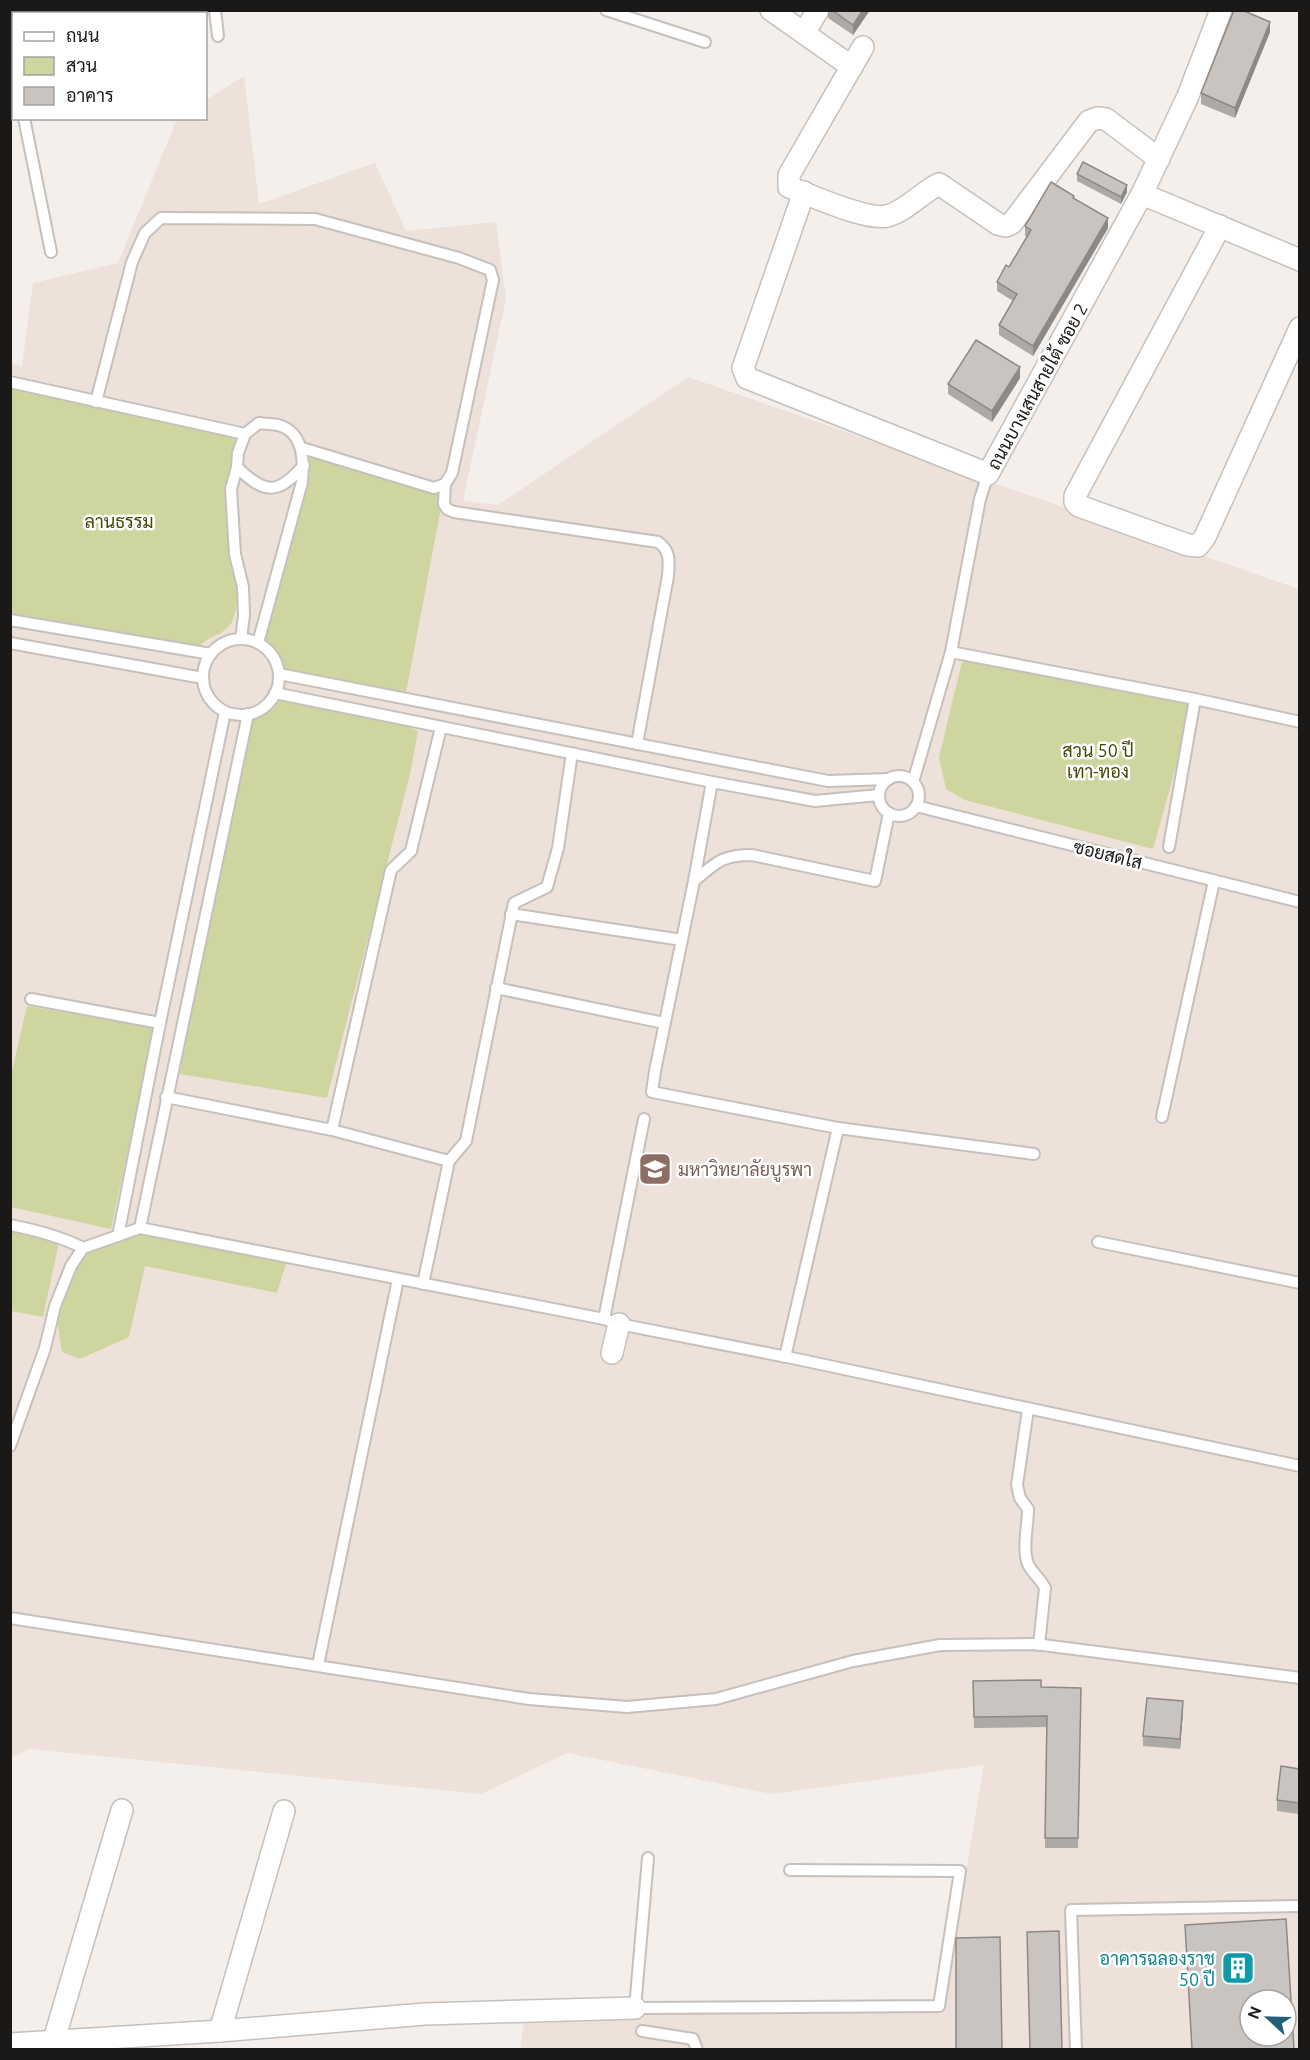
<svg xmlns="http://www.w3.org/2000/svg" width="1310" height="2060" font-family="Ubuntu,Sarabun,sans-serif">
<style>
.built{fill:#ede1d9;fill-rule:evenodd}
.green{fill:#cfd59f}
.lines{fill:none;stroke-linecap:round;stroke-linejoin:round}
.service-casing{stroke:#c5c0bc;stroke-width:14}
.minor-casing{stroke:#c5c0bc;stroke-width:24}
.service{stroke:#fff;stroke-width:10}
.minor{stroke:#fff;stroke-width:21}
.wall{fill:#ada9a5}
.shaded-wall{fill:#8d8986}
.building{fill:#c9c4c0;stroke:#8d8986;stroke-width:1.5;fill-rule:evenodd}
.labels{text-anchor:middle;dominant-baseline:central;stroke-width:5;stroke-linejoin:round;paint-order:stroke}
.street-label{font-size:18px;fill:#1a1917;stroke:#fff}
.park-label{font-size:18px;fill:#444705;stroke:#fff}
.education-label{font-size:18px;fill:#785e54;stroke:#fff;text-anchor:start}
.culture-label{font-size:18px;fill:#0d838f;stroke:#fff;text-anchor:end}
</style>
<rect width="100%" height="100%" fill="#f4efeb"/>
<path class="built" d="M244,76L259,204L375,163L406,231L496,222L506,298L463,501L498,505L688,377L1299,589V2049H520L525,2015L943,2010L984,1765L772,1794L567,1753L481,1794L29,1749L11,1758V362L22,367L33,283L118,263L177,119L206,118V100ZM1250,2000H1286V2036H1250Z"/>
<g class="green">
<path d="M11,382L236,435L228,482L232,566L238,591L236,611L231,624L221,633L210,638L195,649L11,613Z"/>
<path d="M309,450L444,492L405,698L287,676L264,642Z"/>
<path d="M963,658L1092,686L1186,704L1195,699L1153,849L965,800L946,789L939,757Z"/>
<path d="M284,696L373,713L418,731L410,774L327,1098L180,1074L198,948L248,714Z"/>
<path d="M27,1006L154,1028L111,1229L11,1207V1075Z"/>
<path d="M10,1228L59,1242L43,1317L11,1311Z"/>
<path d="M135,1230L288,1257L277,1293L145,1266L129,1337L80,1359L62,1352L55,1306L71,1266L93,1244Z"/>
</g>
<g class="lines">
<defs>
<g id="service">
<path d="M159,10V14"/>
<path d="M215,10L218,36"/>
<path d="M606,10L705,42"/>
<path d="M10,50L14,66"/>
<path d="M24,118L51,252"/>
<path d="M10,382L245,434"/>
<path d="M96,402L132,262L145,233L161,218L315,219L459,258L490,270L493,280L452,473L445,484L434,488L302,448"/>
<path d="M237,467C265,495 278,495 304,465"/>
<path d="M445,484L444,504L447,509L454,512L658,542C671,551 669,562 668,576L637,744"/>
<path d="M10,620L211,654"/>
<path d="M241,639L244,615L243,587L235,554L231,489L237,467L238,453L245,434L259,423C265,424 272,424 278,425C304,432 304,461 302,482L258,643"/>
<circle cx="241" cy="677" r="38"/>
<path d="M10,643L203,678"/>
<path d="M951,652L1195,699L1300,722"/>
<path d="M279,674L828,781L889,779"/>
<path d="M275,693L712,782L815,801L879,795"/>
<circle cx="899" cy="796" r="20"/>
<path d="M913,782L951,652L980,499L988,474"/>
<path d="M916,806L1300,902"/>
<path d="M1169,847L1195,699"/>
<path d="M694,881L712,782"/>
<path d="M511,914L682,940"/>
<path d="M496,988L664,1023"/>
<path d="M31,999L160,1023"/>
<path d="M166,1097L332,1130L449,1161"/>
<path d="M1162,1117L1214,881"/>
<path d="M838,1128L1034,1154"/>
<path d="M332,1130L391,870L411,851L441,727"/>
<path d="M10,1225C36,1230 60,1236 83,1248"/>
<path d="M140,1228L248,714"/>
<path d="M118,1236L160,1023L225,712"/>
<path d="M1098,1242L1300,1283"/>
<path d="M423,1284L449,1161L466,1141L514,903L547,887L558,848L572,753"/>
<path d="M604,1319L644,1119"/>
<path d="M785,1357L838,1128L652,1092L655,1071L694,881C716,863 721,855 752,855L875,881L889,813"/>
<path d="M1028,1409L1017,1485L1020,1498L1028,1509C1028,1526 1022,1548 1028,1564C1032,1573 1041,1579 1045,1588L1039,1645"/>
<path d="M10,1446L45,1348L55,1306L71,1266L83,1248L140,1228L604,1319L619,1324L792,1358L1300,1466"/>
<path d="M10,1618L529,1699L627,1707L716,1699L853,1661L940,1645L1035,1644L1300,1678"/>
<path d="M318,1665L398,1279"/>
<path d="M648,1858L635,2008L939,2006L960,1871L790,1870"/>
<path d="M642,2031L693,2039L697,2050"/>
<path d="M1076,2050L1071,1910L1300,1906"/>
</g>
<g id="minor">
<path d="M771,10L852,67"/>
<path d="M804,33L818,10"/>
<path d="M863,47L789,175V187C810,195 867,221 887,216C906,211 921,193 939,184L998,224L1006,226L1012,223L1089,121L1098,118L1106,119L1159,159"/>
<path d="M804,192L743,368L747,378L988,474L1142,194L1188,96L1221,10"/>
<path d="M1142,194L1300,260"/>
<path d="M1220,226L1075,496V502L1079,506L1188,545L1198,546L1205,537L1300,328"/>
<path d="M612,1353L619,1324"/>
<path d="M220,2031L284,1811"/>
<path d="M53,2043L122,1810"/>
<path d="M10,2044L220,2031L425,2014L635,2008"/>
</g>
</defs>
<use href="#service" class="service-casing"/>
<use href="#minor" class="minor-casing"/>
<use href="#service" class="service"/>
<use href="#minor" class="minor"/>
</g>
<g class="wall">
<path d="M828,10H870L853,35L828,18Z"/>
<path d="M1270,32L1235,118L1201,104V93Z"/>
<path d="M1077,174L1127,192L1121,204L1077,181Z"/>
<path d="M1074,199L1108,228L1033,356L999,335V325L1013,301L997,291V282L1009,267L1027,237L1025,236V226Z"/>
<path d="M1020,378L992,422L948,394V384Z"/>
<path d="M973,1681L1041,1687L1081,1688L1078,1848H1045L1047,1727L974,1728Z"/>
<path d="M1183,1711L1180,1749L1143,1746V1736Z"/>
<path d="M1299,1769V1814L1277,1811V1800Z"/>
<path d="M1185,1925L1294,2049H1192Z"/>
</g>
<g class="shaded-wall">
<path d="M863,10H870L853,35V25Z"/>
<path d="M1270,22V32L1235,118V108Z"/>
<path d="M1127,185V192L1121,204V197Z"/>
<path d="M1108,218V228L1033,356V346Z"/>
<path d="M1020,367V378L992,422V411Z"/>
<path d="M1183,1701V1711L1180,1749V1739Z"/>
</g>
<g class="building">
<path d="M832,10H863L853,25Z"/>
<path d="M1234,10H1242L1270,22L1235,108L1201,93Z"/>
<path d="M1083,162L1127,185L1121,197L1077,174Z"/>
<path d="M1051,182L1074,196L1073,198L1108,218L1033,346L999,325L1017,294L997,282L1006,265L1009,267L1031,230L1025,226Z"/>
<path d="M976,340L1020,367L992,411L948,384Z"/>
<path d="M1041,1680V1687L1081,1688L1078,1838H1045L1047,1716L974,1717L973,1681Z"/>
<path d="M1147,1698L1183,1701L1180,1739L1143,1736Z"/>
<path d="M1281,1766L1299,1769V1803L1277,1800Z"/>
<path d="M1286,1919L1294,2049H1192L1185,1925ZM1250,2000H1286V2036H1250Z"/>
<path d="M1059,1931L1062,2049H1030L1027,1932Z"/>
<path d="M1000,1937L1002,2049H956V1938Z"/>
</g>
<defs>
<symbol id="university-square" viewBox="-11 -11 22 22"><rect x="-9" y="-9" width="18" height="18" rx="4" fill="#8d6e63" stroke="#fff"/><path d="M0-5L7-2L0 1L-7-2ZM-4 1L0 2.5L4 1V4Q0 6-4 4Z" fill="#fff"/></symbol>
<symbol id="building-square" viewBox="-11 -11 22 22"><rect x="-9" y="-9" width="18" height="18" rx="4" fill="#0f9aa8" stroke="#fff"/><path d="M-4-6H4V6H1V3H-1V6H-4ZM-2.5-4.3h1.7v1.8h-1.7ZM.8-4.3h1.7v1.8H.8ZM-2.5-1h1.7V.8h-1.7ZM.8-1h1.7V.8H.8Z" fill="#fff"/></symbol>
</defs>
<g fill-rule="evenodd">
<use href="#university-square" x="636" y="1150" width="38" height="38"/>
<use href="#building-square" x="1219" y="1949" width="38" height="38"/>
</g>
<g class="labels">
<g class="street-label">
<text transform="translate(1037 386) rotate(-61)">ถนนบางเสนสายใต้ ซอย 2</text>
<text transform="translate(1108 854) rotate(14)">ซอยสดใส</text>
</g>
<g class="park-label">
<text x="119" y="521">ลานธรรม</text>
<text x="1098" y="750">สวน 50 ปี<tspan x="1098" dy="21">เทา-ทอง</tspan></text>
</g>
<g class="education-label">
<text x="678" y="1169">มหาวิทยาลัยบูรพา</text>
</g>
<g class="culture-label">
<text x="1215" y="1958">อาคารฉลองราช<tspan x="1215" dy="21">50 ปี</tspan></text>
</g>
</g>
<rect width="1310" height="2060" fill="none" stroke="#1a1917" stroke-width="24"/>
<rect x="12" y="12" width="195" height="108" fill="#ffffff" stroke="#a3a3a2" stroke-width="1.5"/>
<rect x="24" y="32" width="30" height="9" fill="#ffffff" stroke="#a3a3a2" stroke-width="1.5"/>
<text x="66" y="42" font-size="18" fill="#1a1917">ถนน</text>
<rect x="24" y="57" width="30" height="18" fill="#cfd59f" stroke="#a3a3a2" stroke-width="1.5"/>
<text x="66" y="72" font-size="18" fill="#1a1917">สวน</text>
<rect x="24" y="87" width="30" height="18" fill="#c9c4c0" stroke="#a3a3a2" stroke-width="1.5"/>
<text x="66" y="102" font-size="18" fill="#1a1917">อาคาร</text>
<g transform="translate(1268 2018) rotate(292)"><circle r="28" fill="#ffffff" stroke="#a3a3a2" stroke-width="1.5"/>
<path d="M0-4.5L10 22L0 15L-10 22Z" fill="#245f78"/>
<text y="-9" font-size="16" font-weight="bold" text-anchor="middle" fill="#1a1917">N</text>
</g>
</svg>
